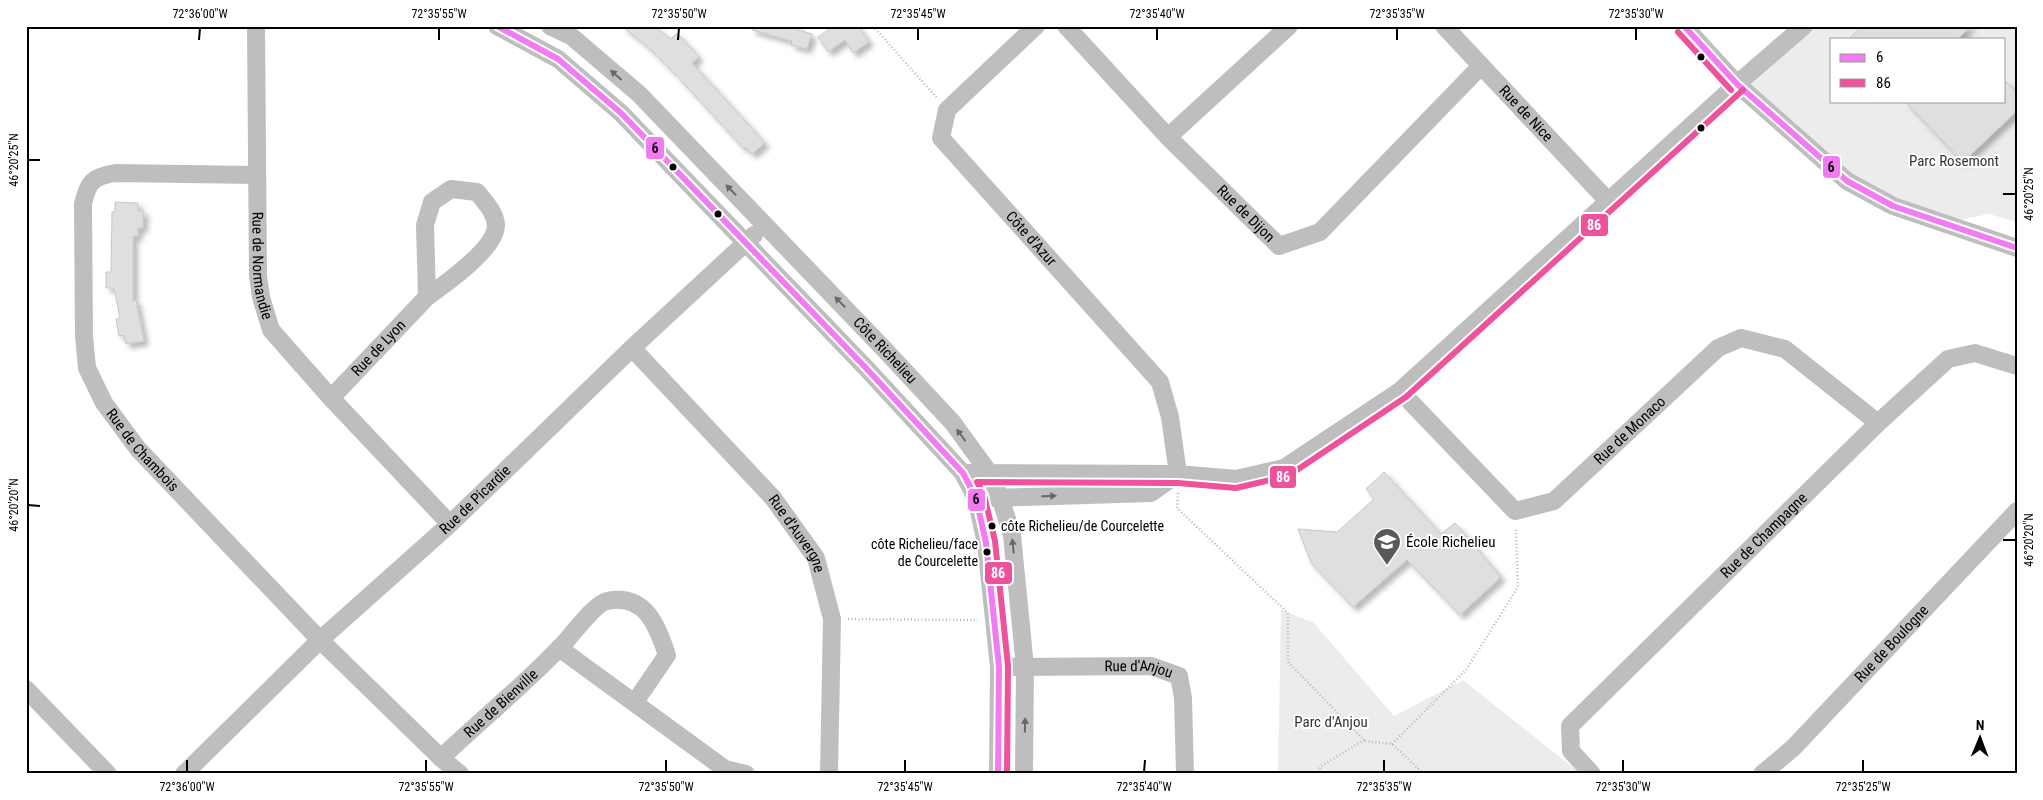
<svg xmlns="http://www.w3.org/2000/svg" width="2043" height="800" font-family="'Roboto Condensed',sans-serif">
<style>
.green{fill:#ececec;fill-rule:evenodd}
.building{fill:#dfdfdf;stroke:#c7c7c7;filter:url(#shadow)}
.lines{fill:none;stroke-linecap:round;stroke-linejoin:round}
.path{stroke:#b9b9b9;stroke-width:2.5;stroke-dasharray:1 2.5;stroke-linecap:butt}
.minor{stroke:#bebebe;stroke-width:18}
.bus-1-casing{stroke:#fff;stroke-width:10}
.bus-2-casing{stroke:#fff;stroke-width:10}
.bus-1{stroke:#f27af2;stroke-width:6}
.bus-2{stroke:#ef529d;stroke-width:6}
.oneway{fill:#686868}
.ticks{fill:none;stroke:#000;stroke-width:2}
.bus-dot{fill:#000;stroke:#fff;stroke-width:2}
.labels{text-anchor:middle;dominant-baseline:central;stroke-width:4;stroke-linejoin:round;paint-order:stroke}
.bus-label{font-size:14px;fill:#000;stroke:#fff;text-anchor:start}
.street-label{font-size:15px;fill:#000;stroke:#fff}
.park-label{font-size:15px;fill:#333;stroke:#fff}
.poi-label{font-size:15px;fill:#000;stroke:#fff;text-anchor:start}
.line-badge{stroke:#fff;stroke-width:2}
.badge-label{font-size:14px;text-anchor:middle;font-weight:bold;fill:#fff}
.pale-badge-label{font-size:14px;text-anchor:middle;font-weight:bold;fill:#111}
.neatline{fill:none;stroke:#000;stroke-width:2}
.ticks-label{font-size:12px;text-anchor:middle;fill:#000}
</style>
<defs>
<filter id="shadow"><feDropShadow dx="4.5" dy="4.5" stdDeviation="2.5" flood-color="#0004"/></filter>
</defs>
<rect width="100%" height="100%" fill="#fff"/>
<g class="green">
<path d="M1792,26H2017V222L1989,214L1949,222L1850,179L1733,80ZM1832,39H2004V101H1832Z"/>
<path d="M1281,610L1314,623L1394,716L1463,680L1581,774H1278Z"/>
</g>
<g class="building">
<path d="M622,26H654L671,39L677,33L699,57L692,63L765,143L752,154L746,147L744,149L677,76L649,48Z"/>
<path d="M752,26H799L798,30L812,34L807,49L791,45L792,41L752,30Z"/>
<path d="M833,26H858L869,42L853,53L845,40L828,52L818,37Z"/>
<path d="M1862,26H1971L1958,39H1849Z"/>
<path d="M2004,80L2017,93V111L1963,162L1905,101H2004Z"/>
<path d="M115,202L138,203V211H144L143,228H138V236H133V301L136,300L144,341L126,344L124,335L119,336L116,319L120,318L114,288H106V272H111L112,212H115Z"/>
<path d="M1384,472L1441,534L1455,523L1501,577L1460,615L1407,560L1353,607L1311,563L1298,529L1337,532L1374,499L1366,489Z"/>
</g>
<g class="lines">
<g class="path">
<path d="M873,26L937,98"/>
<path d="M1178,493L1177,508L1288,613V662L1364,740L1320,767L1318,774"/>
<path d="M848,619L978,620"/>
<path d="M1365,741L1392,744L1424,774"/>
<path d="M1392,744L1466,670L1518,587L1516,527"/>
</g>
<g class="minor">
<path id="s1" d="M256,26L258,276L261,297L271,330L331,398L450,524"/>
<path d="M497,26L558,59L621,113L866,368L963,473L976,498L986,543L999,667L998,774"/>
<path id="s2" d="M550,26L571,36L639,94L885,350L953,423L990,474L1000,497L1012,535L1025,667L1024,774"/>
<path id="s3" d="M1036,26L947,110L941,138L1160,382L1170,417L1178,474"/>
<path id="s4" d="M1066,26L1168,137L1279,246L1320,232L1480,67"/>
<path id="s5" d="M1444,26L1608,201"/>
<path d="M1684,26L1737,84L1847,181L1893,206L2017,248"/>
<path d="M1168,137L1289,26"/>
<path id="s6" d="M256,175L115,173C92,177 88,182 83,204L84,336L87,368L104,403L138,449L320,640L441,758L460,774"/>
<path d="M451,189L477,192C485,202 495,212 496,225C496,249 445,284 427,297L425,225L432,202Z"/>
<path id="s7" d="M632,348L773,498L816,558L832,619L829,774"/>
<path id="s8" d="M1400,391L1515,511L1554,501L1718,348L1741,338L1785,349L1878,423"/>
<path id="s9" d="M331,398L427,297"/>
<path d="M963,473L1178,474L1236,479L1284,468L1400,391L1737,84L1804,26"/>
<path d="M990,498L1151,493L1178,474"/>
<path d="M559,648L725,769L746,774"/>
<path id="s10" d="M999,667L1151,666L1179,676L1183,698L1185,774"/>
<path d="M26,689L108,774"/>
<path id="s11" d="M441,758C482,719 528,682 566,641C574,632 596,603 607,601C645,593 657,625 667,655L635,702"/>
<path id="s12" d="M184,774L320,640L450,524L632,348L754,235"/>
<path id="s13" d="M1592,774L1571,751L1570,726L1878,423L1948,359L1975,353L2017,366"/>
<path id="s14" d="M1762,774L1793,748L2017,511"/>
</g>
<defs>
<g id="bus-1">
<path d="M497,26L558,59L621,113L866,368L963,473L976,498L986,543L999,667L998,774"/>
<path d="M1684,26L1737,84L1847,181L1893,206L2017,248"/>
</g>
<g id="bus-2">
<path d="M1678,32L1731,90"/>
<path d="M1007,774L1008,666L995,541L984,495L977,482L1178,483L1236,488L1288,476L1406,397L1743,90"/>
</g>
</defs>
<use href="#bus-1" class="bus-1-casing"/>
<use href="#bus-2" class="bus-2-casing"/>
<use href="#bus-1" class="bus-1"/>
<use href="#bus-2" class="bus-2"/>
</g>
<defs><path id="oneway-solid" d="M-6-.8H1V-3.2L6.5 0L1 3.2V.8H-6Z" transform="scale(1.25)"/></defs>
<g class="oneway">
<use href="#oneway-solid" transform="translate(616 75) rotate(-139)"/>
<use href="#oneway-solid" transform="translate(731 190) rotate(-134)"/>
<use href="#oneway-solid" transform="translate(840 302) rotate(-134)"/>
<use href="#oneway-solid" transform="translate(961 435) rotate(-126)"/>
<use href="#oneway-solid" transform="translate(1049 496) rotate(-2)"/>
<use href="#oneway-solid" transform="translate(1013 546) rotate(-96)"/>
<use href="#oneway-solid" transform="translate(1025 725) rotate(-89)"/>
</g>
<path class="ticks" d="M199,40L200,28M439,40V28M678,40L679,28M918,40V28M1157,40V28M1397,40V28M1636,40V28M28,160H40M2003,194H2016M28,505L40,506M2003,540H2016M187,772V760M426,772V760M666,772V760M905,772V760M1144,772L1145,760M1384,772V760M1623,772V760M1863,772V760"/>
<defs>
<symbol id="school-pin" viewBox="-11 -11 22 30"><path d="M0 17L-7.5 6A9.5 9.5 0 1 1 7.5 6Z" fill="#595959" stroke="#fff"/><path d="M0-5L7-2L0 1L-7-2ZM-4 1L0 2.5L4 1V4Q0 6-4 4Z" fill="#fff"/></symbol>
</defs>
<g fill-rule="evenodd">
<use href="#school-pin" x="1371" y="526" width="32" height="43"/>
</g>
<g class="bus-dot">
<circle cx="1701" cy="57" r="4.5"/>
<circle cx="1701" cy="128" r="4.5"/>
<circle cx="673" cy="167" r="4.5"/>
<circle cx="718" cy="214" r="4.5"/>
<circle cx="992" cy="526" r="4.5"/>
<circle cx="987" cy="552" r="4.5"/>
</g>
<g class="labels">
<g class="bus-label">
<text x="1001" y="526">côte Richelieu/de Courcelette</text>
<text x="978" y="544" text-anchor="end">côte Richelieu/face<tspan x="978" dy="17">de Courcelette</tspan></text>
</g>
<g class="street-label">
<text stroke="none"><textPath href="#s5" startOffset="120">Rue de Nice</textPath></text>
<text stroke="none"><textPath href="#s4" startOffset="260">Rue de Dijon</textPath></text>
<text stroke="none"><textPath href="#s3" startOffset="286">Côte d'Azur</textPath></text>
<text stroke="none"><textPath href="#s1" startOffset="240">Rue de Normandie</textPath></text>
<text stroke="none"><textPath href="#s9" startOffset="69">Rue de Lyon</textPath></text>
<text stroke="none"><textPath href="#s2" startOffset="468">Côte Richelieu</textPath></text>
<text stroke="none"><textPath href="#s8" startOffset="310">Rue de Monaco</textPath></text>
<text stroke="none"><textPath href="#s6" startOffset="454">Rue de Chambois</textPath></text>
<text stroke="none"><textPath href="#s12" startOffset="400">Rue de Picardie</textPath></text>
<text stroke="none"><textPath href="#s7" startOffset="249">Rue d'Auvergne</textPath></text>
<text stroke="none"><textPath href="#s13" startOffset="328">Rue de Champagne</textPath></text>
<text stroke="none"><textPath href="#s14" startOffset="184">Rue de Boulogne</textPath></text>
<text stroke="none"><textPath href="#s10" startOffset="140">Rue d'Anjou</textPath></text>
<text stroke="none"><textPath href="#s11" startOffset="81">Rue de Bienville</textPath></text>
</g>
<g class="park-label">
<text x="1954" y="161">Parc Rosemont</text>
<text x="1331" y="722">Parc d'Anjou</text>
</g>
<g class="poi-label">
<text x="1406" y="542">École Richelieu</text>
</g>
</g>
<g class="line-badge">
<rect x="645" y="136" width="20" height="24" rx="5" fill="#f27af2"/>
<rect x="1822" y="155" width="19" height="24" rx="5" fill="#f27af2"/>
<rect x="1580" y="213" width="29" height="24" rx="5" fill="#ef529d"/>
<rect x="1269" y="465" width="28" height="24" rx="5" fill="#ef529d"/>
<rect x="967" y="488" width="19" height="24" rx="5" fill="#f27af2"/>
<rect x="984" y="561" width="29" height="24" rx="5" fill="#ef529d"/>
</g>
<g class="badge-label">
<text x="1594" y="230">86</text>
<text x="1283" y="482">86</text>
<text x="998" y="578">86</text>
</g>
<g class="pale-badge-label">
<text x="655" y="153">6</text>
<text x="1831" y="172">6</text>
<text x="976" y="504">6</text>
</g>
<rect width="2043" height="800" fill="none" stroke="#ffffff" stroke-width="55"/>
<rect x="1830" y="38" width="175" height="65" fill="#ffffff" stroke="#999999"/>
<rect x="1840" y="54" width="25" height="8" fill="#f27af2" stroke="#999999"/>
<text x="1876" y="62" font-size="15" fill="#000000">6</text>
<rect x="1840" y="79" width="25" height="8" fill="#ef529d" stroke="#999999"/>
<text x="1876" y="88" font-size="15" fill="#000000">86</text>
<g transform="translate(1980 738) rotate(1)" stroke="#ffffff" stroke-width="4" paint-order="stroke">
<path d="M0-4L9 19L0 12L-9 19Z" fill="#000000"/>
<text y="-8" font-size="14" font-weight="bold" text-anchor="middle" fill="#000000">N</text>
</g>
<rect x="28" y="28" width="1988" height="744" class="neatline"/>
<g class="ticks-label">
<text x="200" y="18">72°36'00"W</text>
<text x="439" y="18">72°35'55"W</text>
<text x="679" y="18">72°35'50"W</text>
<text x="918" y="18">72°35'45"W</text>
<text x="1157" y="18">72°35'40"W</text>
<text x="1397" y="18">72°35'35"W</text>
<text x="1636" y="18">72°35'30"W</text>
<text transform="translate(14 160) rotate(-90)" y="4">46°20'25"N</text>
<text transform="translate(2029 194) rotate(-90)" y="4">46°20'25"N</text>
<text transform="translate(14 505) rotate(-90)" y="4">46°20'20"N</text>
<text transform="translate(2029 540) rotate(-90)" y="4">46°20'20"N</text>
<text x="187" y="791">72°36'00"W</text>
<text x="426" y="791">72°35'55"W</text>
<text x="666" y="791">72°35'50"W</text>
<text x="905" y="791">72°35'45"W</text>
<text x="1144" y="791">72°35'40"W</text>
<text x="1384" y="791">72°35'35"W</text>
<text x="1623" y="791">72°35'30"W</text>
<text x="1863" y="791">72°35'25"W</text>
</g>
</svg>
